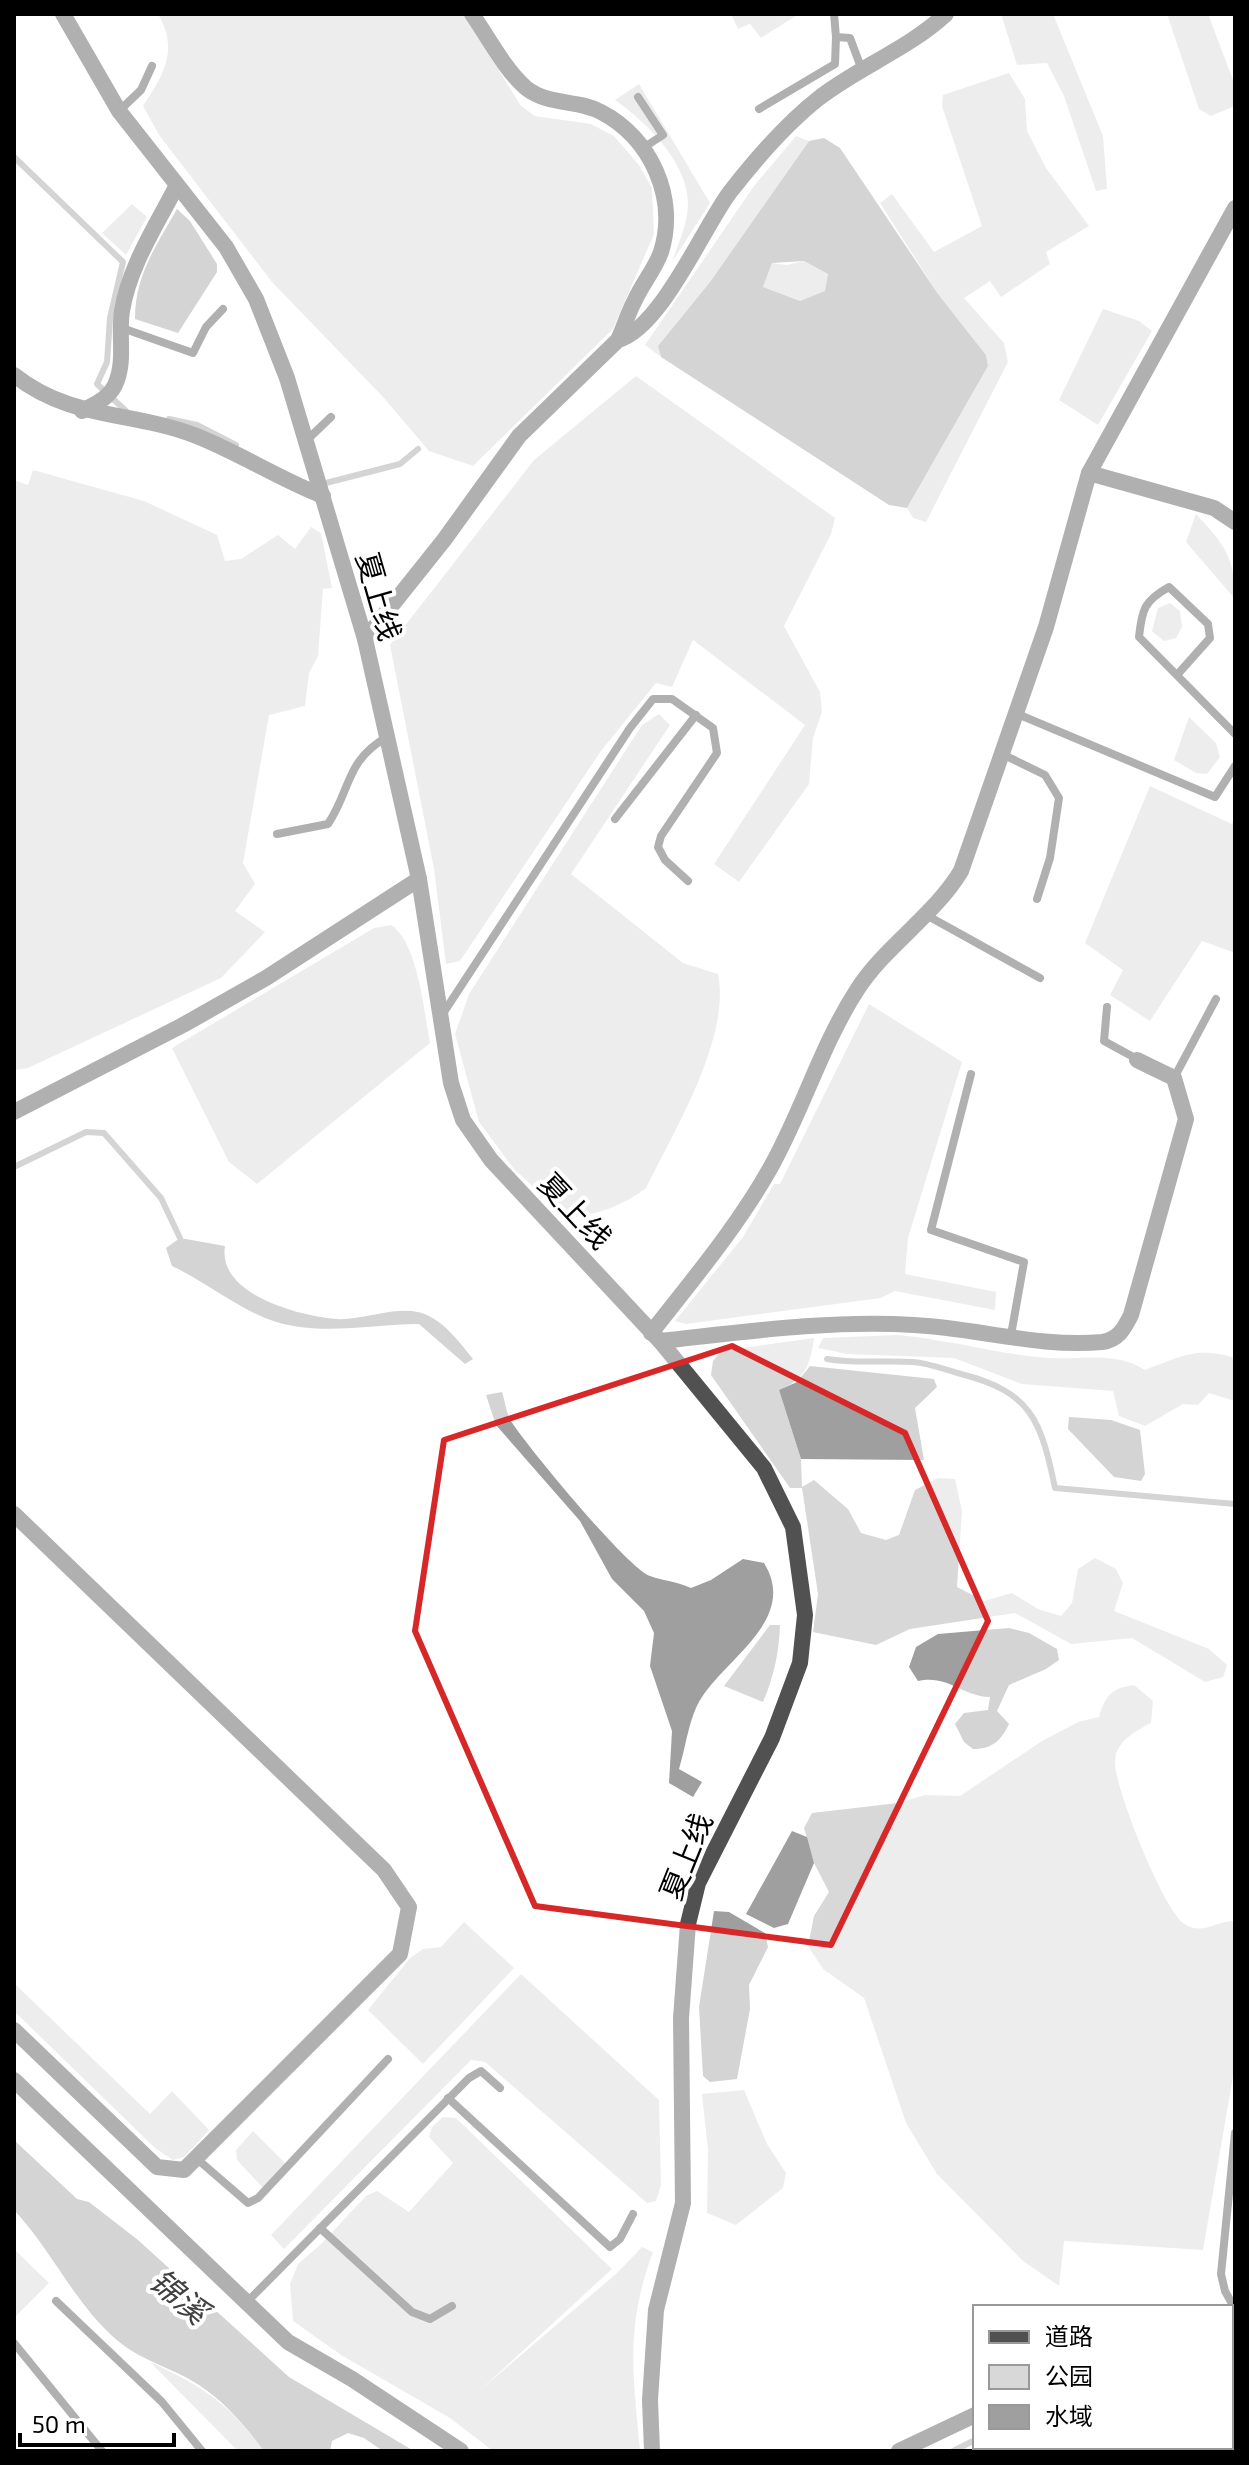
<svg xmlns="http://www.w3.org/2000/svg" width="1249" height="2465" font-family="'Exo 2','Noto Sans SC',sans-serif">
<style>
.green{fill:#d8d8d8}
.water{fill:#9f9f9f;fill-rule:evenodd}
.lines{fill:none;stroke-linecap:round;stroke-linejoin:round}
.stream{stroke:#9f9f9f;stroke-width:6}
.service{stroke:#515151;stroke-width:8}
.minor{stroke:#515151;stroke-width:16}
.tertiary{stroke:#515151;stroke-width:16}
.marked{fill:none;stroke:#d62828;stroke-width:6;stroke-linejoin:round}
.labels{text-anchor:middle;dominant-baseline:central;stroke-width:8;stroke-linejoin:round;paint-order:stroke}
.street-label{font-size:30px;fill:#000;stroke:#fff}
.water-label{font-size:32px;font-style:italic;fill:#404040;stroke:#fff}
</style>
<rect width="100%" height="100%" fill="#fff"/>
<g class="green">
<path d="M158,14H464L521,106L535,116L591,124L614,136L639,165L652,188L654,234L613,329L473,466L429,451L383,397L272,282L159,135L143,106C164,74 179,50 158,14Z"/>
<path d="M731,14H799L761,38L750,24L738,29Z"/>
<path d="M1001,14H1053L1103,136L1107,189L1096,191L1064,96L1047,63L1017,65Z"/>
<path d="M1167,14H1208L1235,85V106L1211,116L1199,109Z"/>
<path d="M1009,73L1025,99L1027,131L1046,168L1089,226L1046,252L1050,264L1001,297L990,281L964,298L1004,343L1008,362L926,522L913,518L907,508L988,366L986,355L938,294L880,203L892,194L934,252L982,226L942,106L943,95Z"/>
<path d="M639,84L710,203L672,262C678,244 688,223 688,203C687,161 646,122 615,100Z"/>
<path d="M796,136L809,141L710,282L658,346L661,357L645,345L754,186Z"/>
<path d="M132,204L147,217L126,255L102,233Z"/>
<path d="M804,261L828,274L826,291L800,301L763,287L772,263L787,265Z"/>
<path d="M1103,309L1139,321L1152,331L1098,425L1059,400Z"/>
<path d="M636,376L835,518L831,534L784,626L820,692L822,712L813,738L809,784L739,882L714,864L805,725L693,640L672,687L656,683L601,751L460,961L446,964L434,869L390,645L534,460Z"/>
<path d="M33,470L144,501L217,535L225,561L241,559L278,535L295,549L311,527L321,533L332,588L323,589L318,656L309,673L305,706L269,715L243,863L255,884L235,911L265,932L221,978L28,1068L14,1070V480L28,485Z"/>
<path d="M1196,514C1224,544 1235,557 1235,599L1186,542Z"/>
<path d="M1170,603L1180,611L1182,627L1176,638L1164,641L1152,631L1158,608Z"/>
<path d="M659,714L670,725L571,874L683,963L718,974C731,1038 674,1131 646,1188C624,1206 595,1215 567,1218L514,1169L479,1122L455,1034L469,994L642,725Z"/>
<path d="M1189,717L1216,743L1220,757L1207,774L1196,773L1174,760Z"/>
<path d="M1150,786L1232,824L1235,817V953L1202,941L1150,1021L1110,995L1123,970L1085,943Z"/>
<path d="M391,925C418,942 424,1012 430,1043L257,1184L229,1162L172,1048L374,928Z"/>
<path d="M869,1004L962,1062L908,1238L905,1274L996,1292L995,1310L895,1291L881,1298L686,1324L675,1321L743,1237L774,1184H780Z"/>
<path d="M897,1335C945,1339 990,1352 1037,1357C1075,1362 1113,1349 1145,1370C1180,1357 1196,1346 1235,1358V1401L1209,1393L1198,1405L1183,1404L1145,1426L1119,1416L1113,1391L1022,1384L954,1358L847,1354L818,1348L823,1338Z"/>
<path d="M814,1338C810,1365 806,1379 779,1390L801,1459L802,1487L814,1480L848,1509L861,1533L886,1540L899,1535L915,1490L938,1478L955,1479L962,1511L957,1587L984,1601L1012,1593L1038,1609L1061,1616L1072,1603L1078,1569L1095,1558L1116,1569L1123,1583L1114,1611L1209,1649L1227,1665L1223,1677L1205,1682L1132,1638L1071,1644L1015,1613L910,1629L876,1645L813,1632L818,1594L802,1488H790L711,1375L713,1361L721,1351Z"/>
<path d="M770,1625H780C779,1653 774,1676 763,1702L724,1686Z"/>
<path d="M1134,1685L1153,1701L1151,1723C1136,1731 1116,1741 1115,1761C1114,1787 1162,1906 1183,1923C1201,1937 1217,1920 1235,1921V2065L1203,2250L1064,2241L1059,2286L1023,2261L937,2174L906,2123L864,1998L823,1969L808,1946L814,1916L829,1892L814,1863L804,1828L812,1813L898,1803L925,1795L960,1796L1042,1741L1078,1722L1099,1717C1105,1696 1111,1688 1134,1685Z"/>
<path d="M464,1922L514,1968L423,2064L368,2010L410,1958L423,1949L441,1947Z"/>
<path d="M521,1974L659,2100L661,2185L656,2201L647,2203L485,2062L471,2060L284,2249L271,2235Z"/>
<path d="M14,1983L150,2114L172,2091L209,2130L184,2157L173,2160L155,2148L14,2011Z"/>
<path d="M744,2090L767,2144L786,2173L783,2188L736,2225L707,2213L708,2150L702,2094Z"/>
<path d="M443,2117L456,2118L612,2269L478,2392L617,2273L642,2247L653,2252C625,2327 633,2374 640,2451H493L450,2418L341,2355L293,2321L290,2284L298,2264L321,2244L366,2196L377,2191L409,2212L453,2163L429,2137L432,2127Z"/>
<path d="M253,2131L286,2164L264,2189L237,2160L236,2150Z"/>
<path d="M14,2249L49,2283L14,2318Z"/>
<path d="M150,2362C205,2387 227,2403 264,2451H238Z"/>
<path d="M988,2447H1114L1111,2451H980Z"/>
</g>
<g class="water">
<path d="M824,138L840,148L938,294L986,355L988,366L907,508L889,505L661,357L658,346L710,282L809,141ZM804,261L828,274L825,291L800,301L763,287L772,263Z"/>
<path d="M177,209L190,221L217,264V272L178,333L135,319C135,275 156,246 177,209Z"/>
<path d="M180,1238L225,1246C217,1294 298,1316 336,1319C364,1321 403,1302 429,1316C447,1325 460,1343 473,1359L465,1364L419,1324C369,1324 314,1338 265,1318C232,1304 204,1281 172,1266L166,1248Z"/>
<path d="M810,1366L934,1379L937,1387L915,1408L924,1460L801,1459L779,1390L797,1382Z"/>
<path d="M502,1392C505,1401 506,1412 511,1421C526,1445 628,1569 650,1576C664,1581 676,1581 691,1588L711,1580L743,1559L764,1563C798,1618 729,1656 702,1697C689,1716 686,1747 679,1769L702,1782L693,1797L669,1783L672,1731L650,1666L654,1633L644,1611L612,1579L580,1521L496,1425L486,1395Z"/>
<path d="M1069,1417L1111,1420L1140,1430L1145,1474L1141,1481L1114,1477L1068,1429Z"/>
<path d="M1009,1628L1029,1633L1057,1649L1059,1660L1046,1669L1009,1685L997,1711L1009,1724C1001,1741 992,1749 973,1749L964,1742L955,1724L964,1713L988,1710L990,1697C962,1696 947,1674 918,1681L909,1667L916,1647L938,1634Z"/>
<path d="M792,1831L807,1837L814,1863L788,1924L774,1928L746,1914Z"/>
<path d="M714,1911L729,1912L765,1933L768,1947L749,1985L750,2009L737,2079L710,2082L703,2076L699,2007Z"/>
<path d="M14,2140L77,2199L89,2202L138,2240L289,2377L414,2451H383L364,2438L348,2433L332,2441L330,2451H264C245,2426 226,2403 199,2385C173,2368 142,2361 118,2341C75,2305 52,2250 14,2210Z"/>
</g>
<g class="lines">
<g class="stream">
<path d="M14,157L123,262L110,318L107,362L97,384L126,411"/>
<path d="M169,419L197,425L236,445"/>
<path d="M322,484L400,464L418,449"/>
<path d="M14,1167L86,1132L104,1133L161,1198L180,1238"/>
<path d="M827,1359C856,1364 884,1360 913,1362C929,1363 946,1370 961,1374C1032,1392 1041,1421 1055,1488L1235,1504"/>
<path d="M1185,2447L1198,2451"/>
<path d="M953,2451L975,2440"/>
</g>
<g class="service">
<path d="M834,14L836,37L850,38L862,70"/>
<path d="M638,97L663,135L643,148"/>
<path d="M759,109L835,64L836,37"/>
<path d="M119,111L141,90L152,66"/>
<path d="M122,328L193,353L206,327L223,309"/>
<path d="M308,439L331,417"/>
<path d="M1177,675L1210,638L1208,624L1169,587C1144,601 1142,609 1139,637L1235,734"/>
<path d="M1015,713L1215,797L1235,766"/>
<path d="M1002,754L1045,775L1059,798L1050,858L1037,899"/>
<path d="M615,819L696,715"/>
<path d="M277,834L328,824C351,790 345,761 387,737"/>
<path d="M928,916L1040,978"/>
<path d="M1107,1007L1104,1041L1137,1059"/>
<path d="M442,1015L630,728L653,699H672L713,728L717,753L661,836L658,847L665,860L688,881"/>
<path d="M971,1074L931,1230L1024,1262L1011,1335"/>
<path d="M1174,1078L1216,999"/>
<path d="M448,2098L610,2247L620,2239L633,2214"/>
<path d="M1235,2133L1221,2274L1225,2291L1235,2309"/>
<path d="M196,2158L248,2203L258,2198L388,2059"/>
<path d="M320,2228L412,2312L430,2319L452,2306"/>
<path d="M56,2301L162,2402L202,2451"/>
<path d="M247,2302L469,2078L481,2071L500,2088"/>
<path d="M14,2343L102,2451"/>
</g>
<g class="minor">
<path d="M472,14C488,37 505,70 526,88C549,106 577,99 601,112C651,138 678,198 661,252C655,269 642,284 635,300C628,313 624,327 618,340"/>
<path d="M14,375C71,420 131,411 194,435C238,452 279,479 323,496"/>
<path d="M82,411C95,404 108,399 115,385C126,361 118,336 122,311C129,267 156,226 176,187"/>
<path d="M1089,473L1214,508L1235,522"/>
<path d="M365,639L444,540L519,436L618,340C661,328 703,228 730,192C755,160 787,123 819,98C859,67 908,49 946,14"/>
<path d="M14,1112L183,1025L266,978L419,879"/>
<path d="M651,1333C694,1278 738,1226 772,1165C803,1109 822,1044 857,990C886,945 933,917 961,871L1046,627L1089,473L1235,208"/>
<path d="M660,1341C744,1332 829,1320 914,1325C976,1328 1040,1348 1102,1342C1118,1340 1124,1329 1131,1315L1186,1119L1174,1078L1137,1060"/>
<path d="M14,1514L384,1870L409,1907L400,1954L184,2170L157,2167L14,2030"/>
<path d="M14,2080L288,2342L352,2379L461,2451"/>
<path d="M1231,2314L1235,2312"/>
<path d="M899,2451L975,2415"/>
</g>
<path class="tertiary" d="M63,14L119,111L226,247L256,299L287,378L365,639L419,879L451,1083L463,1120L491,1160L660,1341L764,1468L793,1527L805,1615L800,1663L772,1738L698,1883L688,1924L681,2018L683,2203L656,2310L650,2400L652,2451"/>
</g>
<path d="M0 0H1249V2465H0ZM732,1346L905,1433L988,1621L831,1945L535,1906L415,1631L444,1440Z" fill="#fff" fill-opacity=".55" fill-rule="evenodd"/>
<path class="marked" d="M732,1346L905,1433L988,1621L831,1945L535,1906L415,1631L444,1440Z"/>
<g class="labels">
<g class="street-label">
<text transform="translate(380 596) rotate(74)">夏上线</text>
<text transform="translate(576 1210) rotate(47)">夏上线</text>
<text transform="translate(685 1856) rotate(-68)">夏上线</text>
</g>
<g class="water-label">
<text transform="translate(180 2295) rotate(40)">锦溪</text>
</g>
</g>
<rect width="1249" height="2465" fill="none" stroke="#000000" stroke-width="32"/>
<rect x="973" y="2305" width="260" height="144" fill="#ffffff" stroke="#999999" stroke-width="2"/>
<rect x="989" y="2331" width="40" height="12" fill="#515151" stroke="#999999" stroke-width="2"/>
<text x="1045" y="2345" font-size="24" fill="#000000">道路</text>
<rect x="989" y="2365" width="40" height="24" fill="#d8d8d8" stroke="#999999" stroke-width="2"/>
<text x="1045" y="2385" font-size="24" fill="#000000">公园</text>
<rect x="989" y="2405" width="40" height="24" fill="#9f9f9f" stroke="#999999" stroke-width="2"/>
<text x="1045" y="2425" font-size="24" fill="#000000">水域</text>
<path d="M20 2433v12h154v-12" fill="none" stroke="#000000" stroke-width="4"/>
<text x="32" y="2433" font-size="24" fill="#000000" stroke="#ffffff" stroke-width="6" paint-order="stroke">50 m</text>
</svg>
